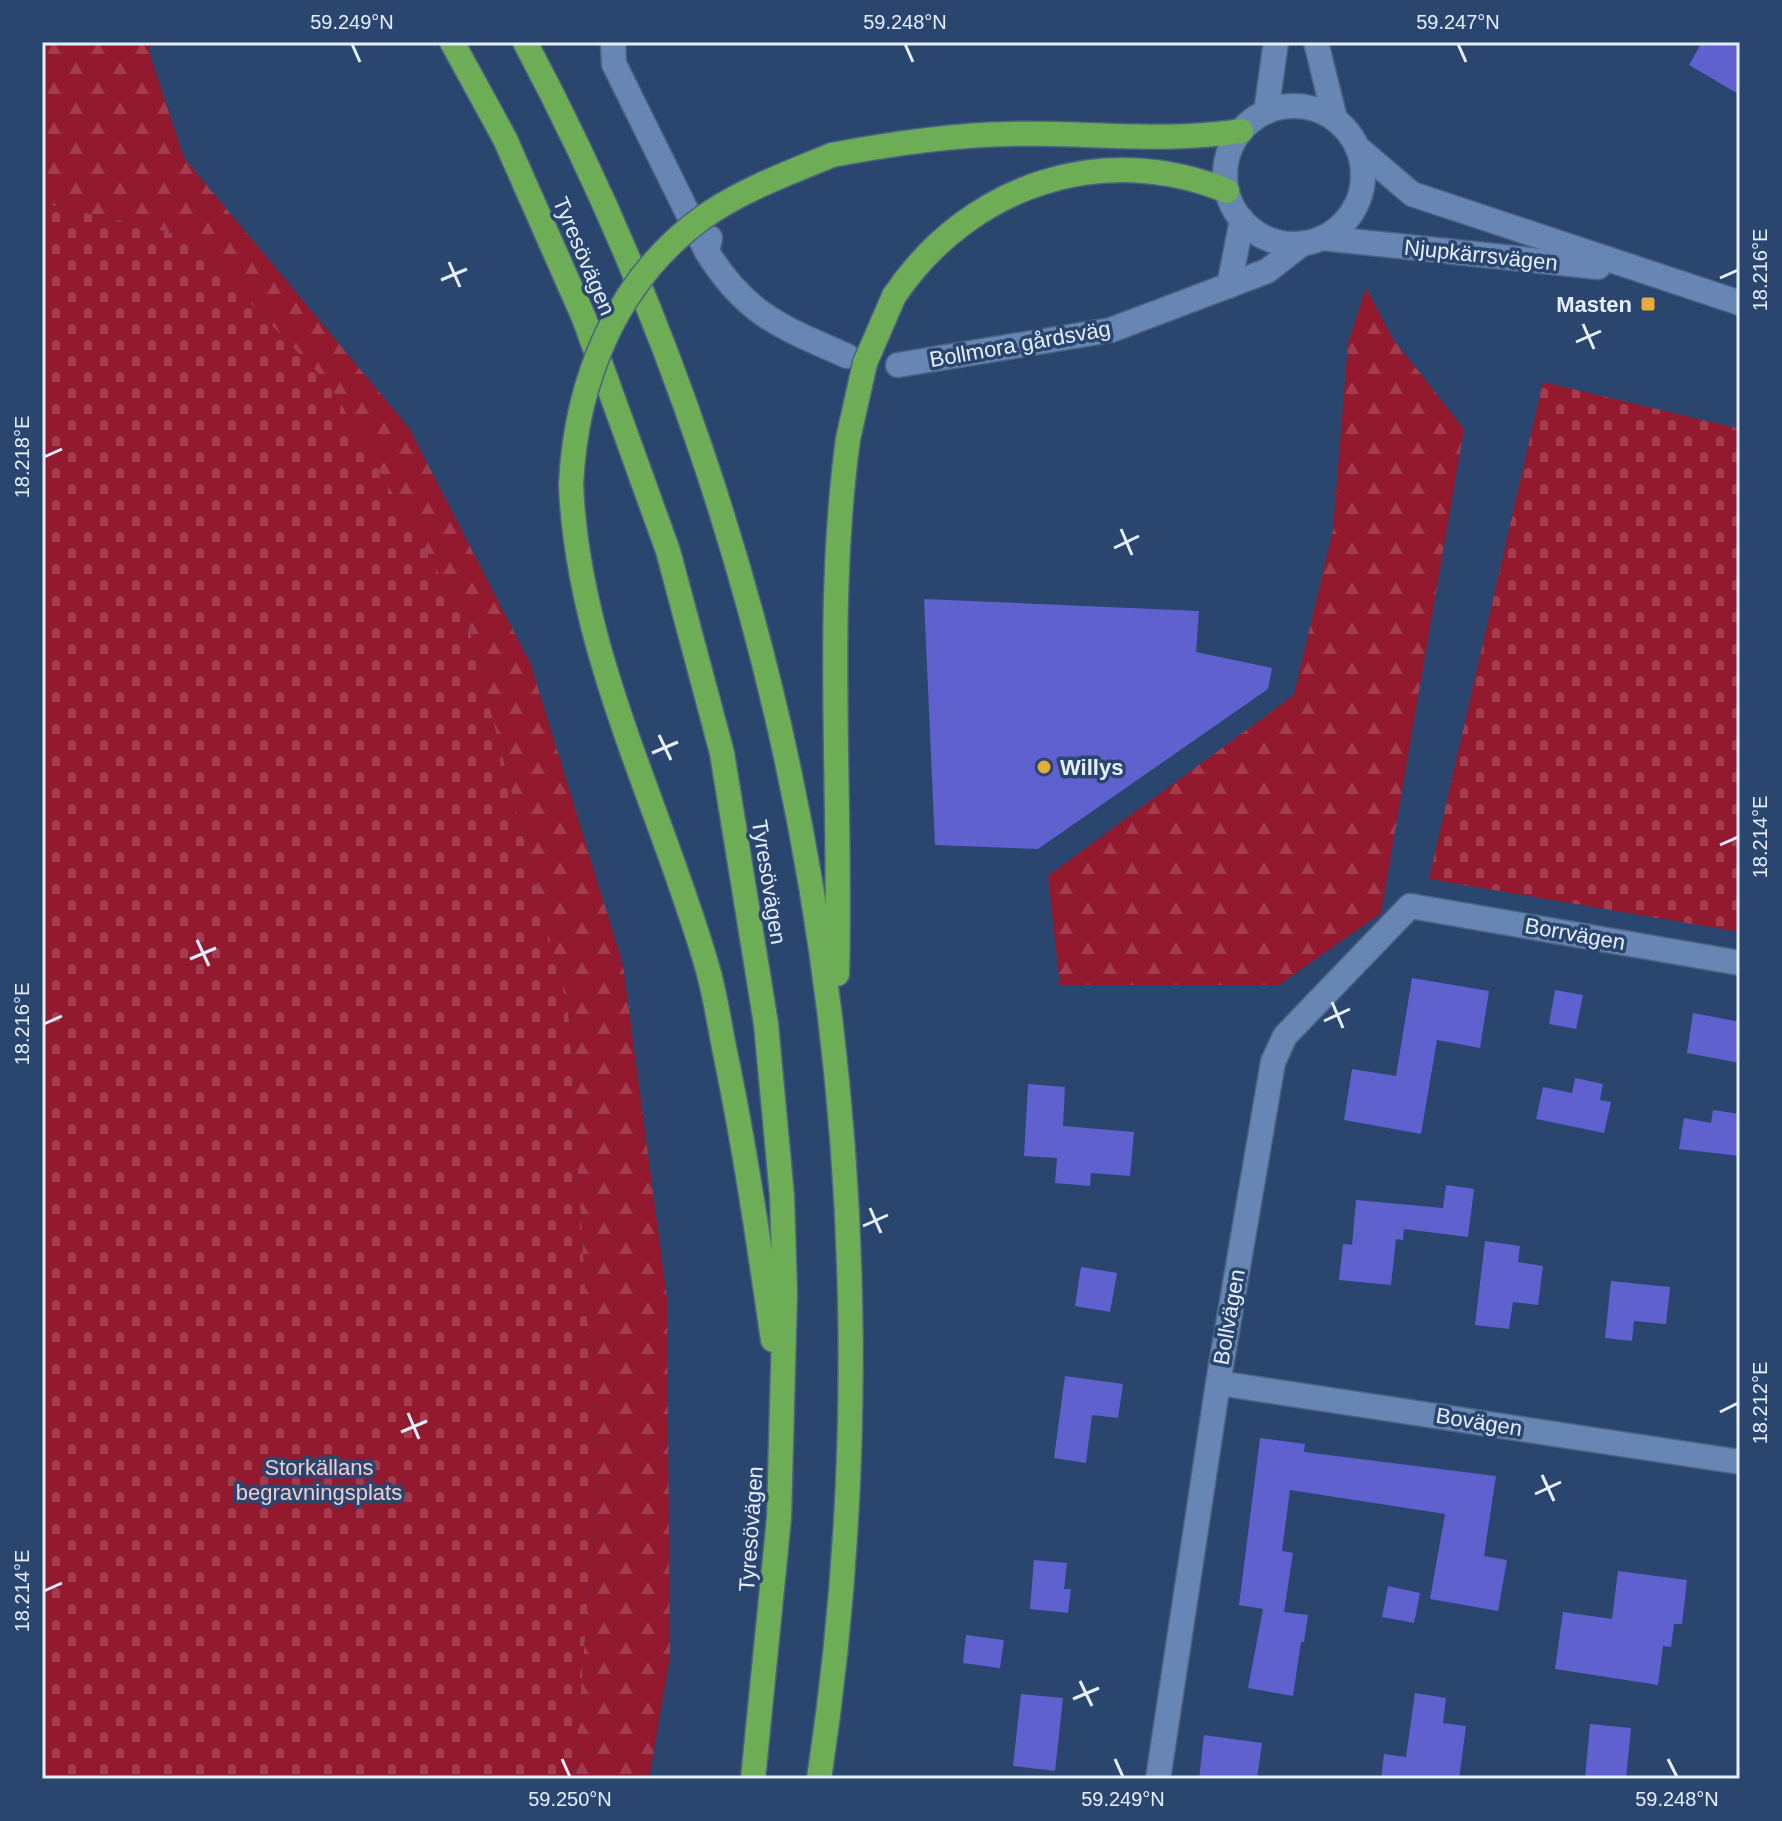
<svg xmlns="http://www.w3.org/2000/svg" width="1782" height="1821" font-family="Helvetica,sans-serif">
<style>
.forest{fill:url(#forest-firs)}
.cemetery{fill:url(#cemetery-stones)}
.building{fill:#5e61ce}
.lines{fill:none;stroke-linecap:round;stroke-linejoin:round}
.street-casing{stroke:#4c6282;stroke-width:27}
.highway-casing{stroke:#4c6282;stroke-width:27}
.street{stroke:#6786b4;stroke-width:24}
.highway{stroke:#6dad56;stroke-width:24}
.highway-bridge-casing{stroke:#4c6282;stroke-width:27;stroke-linecap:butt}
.highway-bridge{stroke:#6dad56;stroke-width:24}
.ticks{fill:none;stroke:#e5efff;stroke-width:3}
.poi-dot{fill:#e9ab38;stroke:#2a466f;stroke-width:3}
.labels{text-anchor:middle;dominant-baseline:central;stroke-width:7;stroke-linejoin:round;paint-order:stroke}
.street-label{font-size:22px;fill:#e5efff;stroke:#2a466f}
.poi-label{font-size:22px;font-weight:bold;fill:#e5efff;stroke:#2a466f;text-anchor:end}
.park-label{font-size:22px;fill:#efcdcd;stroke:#2a466f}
.neatline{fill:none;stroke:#e5efff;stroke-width:3}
.ticks-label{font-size:20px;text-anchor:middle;fill:#e5efff}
</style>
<defs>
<pattern id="forest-firs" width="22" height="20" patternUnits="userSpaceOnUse" patternTransform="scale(2)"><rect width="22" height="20" fill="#93192e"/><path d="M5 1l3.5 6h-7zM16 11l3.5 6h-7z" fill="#a23b4d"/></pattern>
<pattern id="cemetery-stones" width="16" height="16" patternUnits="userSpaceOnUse" patternTransform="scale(2)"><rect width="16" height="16" fill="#93192e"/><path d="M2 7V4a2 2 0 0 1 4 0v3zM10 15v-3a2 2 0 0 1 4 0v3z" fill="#a23b4d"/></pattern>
</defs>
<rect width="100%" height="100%" fill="#2a466f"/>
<g class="forest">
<path d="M42,42H152L149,52L184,158L409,428L531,665L623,965L667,1298L670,1657L649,1779H574L597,1481L568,1010L468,624L330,386L185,236L42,203Z"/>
<path d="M1366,288L1393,339L1464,429L1381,913L1279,985H1060L1048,876L1294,695L1333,530L1348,344Z"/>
</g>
<g class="cemetery">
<path d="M42,203L185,236L330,385L468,624L568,1010L597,1481L574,1779H42Z"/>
<path d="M1543,382L1740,429V932L1429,879Z"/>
</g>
<g class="building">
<path d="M1702,42H1740V95L1689,65Z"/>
<path d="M924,599L1199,611L1196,652L1272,668L1268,689L1038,849L935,845Z"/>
<path d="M1412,978L1489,991L1480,1048L1437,1040L1421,1134L1344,1120L1352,1069L1396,1076Z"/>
<path d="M1555,990L1583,995L1576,1029L1549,1024Z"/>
<path d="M1693,1013L1740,1022V1063L1687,1053Z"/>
<path d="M1575,1078L1603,1084L1600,1100L1611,1102L1604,1133L1536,1119L1543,1087L1572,1093Z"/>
<path d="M1028,1084L1065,1087L1063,1126L1134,1132L1130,1176L1091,1173L1090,1186L1055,1183L1057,1158L1024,1156Z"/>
<path d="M1713,1110L1740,1114V1156L1679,1149L1684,1118L1711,1123Z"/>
<path d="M1446,1185L1474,1189L1468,1237L1404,1229L1403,1240L1396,1239L1391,1285L1339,1280L1343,1244L1352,1245L1356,1200L1443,1208Z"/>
<path d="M1485,1241L1520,1246L1518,1262L1543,1266L1538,1305L1513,1302L1509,1329L1475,1325Z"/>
<path d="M1081,1267L1117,1273L1110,1312L1075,1306Z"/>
<path d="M1611,1281L1670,1287L1666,1324L1634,1321L1632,1341L1605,1338Z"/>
<path d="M1065,1376L1123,1384L1118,1418L1092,1415L1086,1463L1054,1458Z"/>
<path d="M1260,1438L1305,1444L1304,1452L1496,1476L1484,1556L1507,1560L1498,1611L1430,1599L1445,1514L1290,1490L1282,1551L1293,1553L1284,1612L1308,1615L1304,1642H1301L1293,1696L1248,1688L1263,1609L1239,1605Z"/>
<path d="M1034,1560L1067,1563L1064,1589H1071L1068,1613L1030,1609Z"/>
<path d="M1618,1571L1687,1580L1682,1624H1674L1671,1647L1663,1646L1658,1685L1555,1669L1563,1612L1612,1619Z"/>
<path d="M1388,1586L1420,1593L1414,1623L1382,1617Z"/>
<path d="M966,1635L1004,1640L1000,1668L963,1663Z"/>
<path d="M1415,1693L1446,1698L1443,1723L1466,1726L1459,1779H1381L1384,1754L1406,1757Z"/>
<path d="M1021,1694L1063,1698L1055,1771L1013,1766Z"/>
<path d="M1590,1724L1631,1728L1626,1779H1585Z"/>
<path d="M1204,1735L1262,1743L1257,1779H1199Z"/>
</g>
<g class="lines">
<defs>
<g id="street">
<path d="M613,42L614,64L707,252"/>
<path d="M1316,42L1335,119"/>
<circle cx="1294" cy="175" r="69"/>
<path d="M1266,112L1276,42"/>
<path d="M1357,147L1412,194L1740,303"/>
<path d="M710,238L707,252C747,316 782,327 847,356"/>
<path d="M1322,238L1598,267"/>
<path d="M1229,286L1242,220"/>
<path d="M898,365L1111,330L1267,271L1303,243"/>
<path d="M1218,1383L1740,1462"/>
<path d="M1158,1779L1218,1383L1273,1062L1285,1036L1410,906L1740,963"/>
</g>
<g id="highway">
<path d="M452,42L505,139L584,318L668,551L722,753L766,1024L782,1196L785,1293L779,1518L753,1779"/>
<path d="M525,42C806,571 909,1187 819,1779"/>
<path d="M832,155C890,144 949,135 1009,134C1087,132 1163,143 1241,131"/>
<path d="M894,296C969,185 1102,140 1227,191"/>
<path d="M571,485C578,652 660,805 706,963C715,992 719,1023 725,1052C745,1148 759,1244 773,1340"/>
<path d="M837,974C842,795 824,616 848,439"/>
</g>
</defs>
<use href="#street" class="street-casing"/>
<use href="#highway" class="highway-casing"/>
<use href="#street" class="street"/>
<use href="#highway" class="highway"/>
<defs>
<g id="highway-bridge">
<path d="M848,439L865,363L894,296"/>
<path d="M571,485C576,379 617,279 705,216C744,189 789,173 832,155"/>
</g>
</defs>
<use href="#highway-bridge" class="highway-bridge-casing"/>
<use href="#highway-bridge" class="highway-bridge"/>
</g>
<path class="ticks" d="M352,44L360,62M905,44L913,62M1458,44L1466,62M449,262L460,287M1720,278L1738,270M441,280L467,269M1583,324L1594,349M1576,342L1601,331M44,457L62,449M1121,529L1132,555M1114,548L1139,536M659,735L671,760M652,753L678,742M1720,845L1738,837M197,940L209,966M190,959L216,948M1332,1002L1343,1028M1324,1021L1350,1009M44,1024L62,1016M870,1208L881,1233M863,1226L888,1215M1720,1412L1738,1403M408,1413L419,1439M401,1432L427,1421M1542,1475L1554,1501M1535,1494L1561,1482M44,1591L62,1583M1080,1681L1092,1706M1073,1699L1099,1688M562,1759L570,1777M1115,1759L1123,1777M1668,1759L1677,1777"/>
<g class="poi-dot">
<rect x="1640" y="296" width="16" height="16" rx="4"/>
<circle cx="1044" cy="767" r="8"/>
</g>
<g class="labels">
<g class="street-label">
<text transform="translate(1481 255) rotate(6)">Njupkärrsvägen</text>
<text transform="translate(584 256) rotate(67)">Tyresövägen</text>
<text transform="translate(1020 344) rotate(-10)">Bollmora gårdsväg</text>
<text transform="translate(769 882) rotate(81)">Tyresövägen</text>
<text transform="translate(1575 934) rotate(10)">Borrvägen</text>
<text transform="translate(1229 1317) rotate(-80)">Bollvägen</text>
<text transform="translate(1479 1422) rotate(9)">Bovägen</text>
<text transform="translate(751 1529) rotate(-86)">Tyresövägen</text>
</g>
<g class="poi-label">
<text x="1632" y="304">Masten</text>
<text x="1060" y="767" text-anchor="start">Willys</text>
</g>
<g class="park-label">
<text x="319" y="1467">Storkällans<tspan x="319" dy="25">begravningsplats</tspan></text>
</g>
</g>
<rect width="1782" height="1821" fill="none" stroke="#2a466f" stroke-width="88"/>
<rect x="44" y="44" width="1694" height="1733" class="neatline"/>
<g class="ticks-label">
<text x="352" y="29">59.249°N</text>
<text x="905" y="29">59.248°N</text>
<text x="1458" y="29">59.247°N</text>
<text transform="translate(1760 270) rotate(-90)" y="7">18.216°E</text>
<text transform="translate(22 457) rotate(-90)" y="7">18.218°E</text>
<text transform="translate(1760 837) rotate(-90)" y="7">18.214°E</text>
<text transform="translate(22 1024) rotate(-90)" y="7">18.216°E</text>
<text transform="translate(1760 1403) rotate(-90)" y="7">18.212°E</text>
<text transform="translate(22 1591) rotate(-90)" y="7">18.214°E</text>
<text x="570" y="1806">59.250°N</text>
<text x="1123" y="1806">59.249°N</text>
<text x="1677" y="1806">59.248°N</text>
</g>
</svg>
